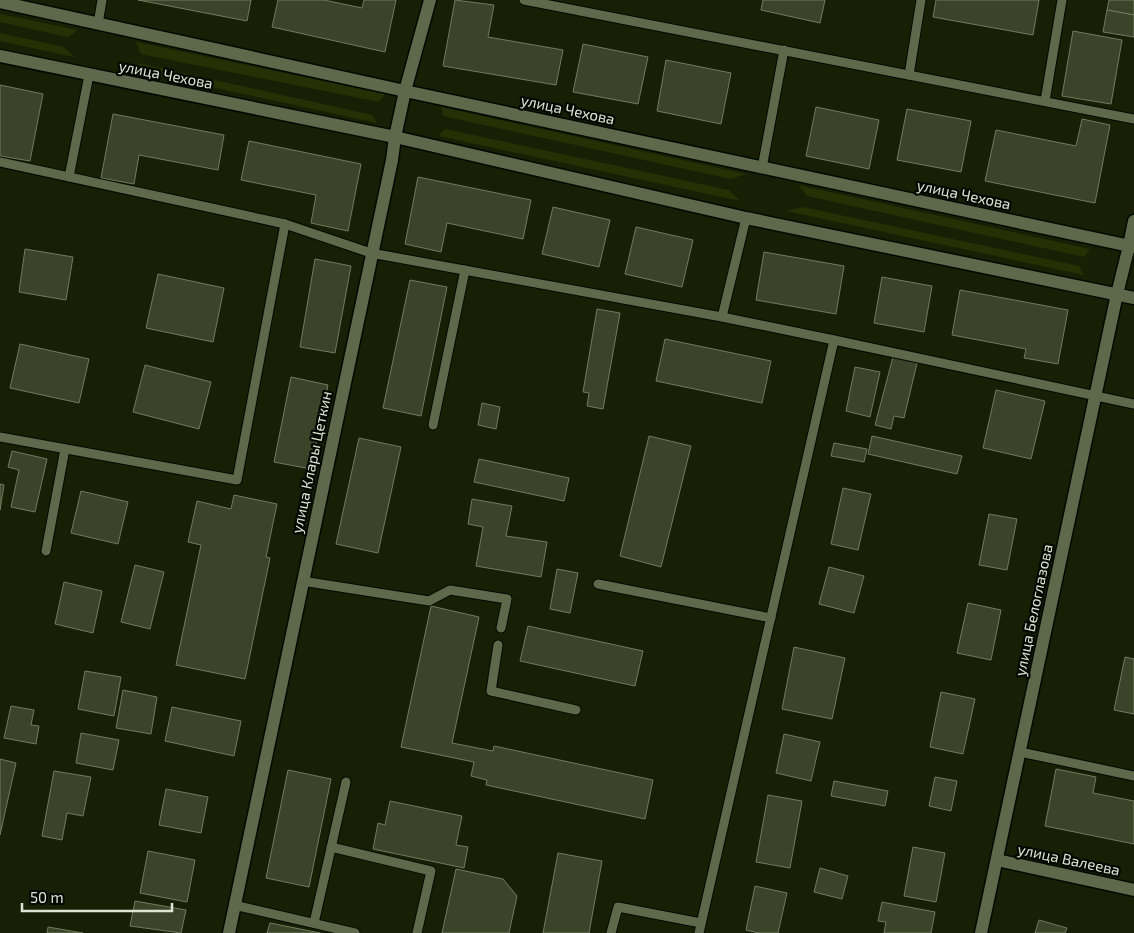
<svg xmlns="http://www.w3.org/2000/svg" width="1134" height="933" font-family="'Exo 2',sans-serif">
<style>
.green{fill:#253104}
.building{fill:#3b4428;stroke:#717b5d}
.lines{fill:none;stroke-linecap:round;stroke-linejoin:round}
.service-casing{stroke:#040900;stroke-width:11}
.minor-casing{stroke:#040900;stroke-width:15}
.tertiary-casing{stroke:#040900;stroke-width:15}
.secondary-casing{stroke:#040900;stroke-width:15}
.service{stroke:#5e684b;stroke-width:9}
.minor{stroke:#5e684b;stroke-width:12}
.tertiary{stroke:#5e684b;stroke-width:12}
.secondary{stroke:#5e684b;stroke-width:12}
.labels{text-anchor:middle;dominant-baseline:central;stroke-width:4.5;stroke-linejoin:round;paint-order:stroke}
.street-label{font-size:15px;fill:#dee4d3;stroke:#050801}
</style>
<rect width="100%" height="100%" fill="#181f05"/>
<g class="green">
<path d="M0,14L78,30L68,37L0,22Z"/>
<path d="M0,33L64,47L74,57L0,41Z"/>
<path d="M136,42L385,94L379,102L141,54Z"/>
<path d="M138,63L372,115L377,123L133,70Z"/>
<path d="M441,107L746,174L731,179L443,116Z"/>
<path d="M445,129L729,190L740,201L438,136Z"/>
<path d="M798,185L1090,249L1084,257L807,196Z"/>
<path d="M803,207L1079,266L1084,275L786,211Z"/>
</g>
<g class="building">
<path d="M138,0H251L247,21Z"/>
<path d="M278,0H324L362,8L364,0H396L385,52L272,27Z"/>
<path d="M455,0L494,5L488,37L563,50L556,85L443,66Z"/>
<path d="M763,0H825L820,23L761,10Z"/>
<path d="M936,0H1039L1033,35L933,17Z"/>
<path d="M1109,0H1134V15L1107,10Z"/>
<path d="M1107,10L1134,15V37L1103,32Z"/>
<path d="M1073,31L1122,40L1111,104L1062,96Z"/>
<path d="M583,44L648,57L638,104L573,92Z"/>
<path d="M666,60L731,73L721,124L657,111Z"/>
<path d="M0,85L43,94L30,161L0,156Z"/>
<path d="M816,107L879,120L869,169L806,156Z"/>
<path d="M907,109L971,121L961,172L897,160Z"/>
<path d="M113,114L224,135L218,170L139,155L134,184L101,178Z"/>
<path d="M1082,119L1110,125L1095,203L985,181L996,130L1076,146Z"/>
<path d="M249,141L361,164L348,231L311,223L316,195L241,180Z"/>
<path d="M418,177L531,200L523,239L447,223L441,252L405,244Z"/>
<path d="M553,207L610,220L599,267L542,254Z"/>
<path d="M636,227L693,240L682,287L625,274Z"/>
<path d="M25,249L73,257L66,300L19,292Z"/>
<path d="M764,252L844,266L836,314L756,300Z"/>
<path d="M315,259L351,266L335,353L300,347Z"/>
<path d="M158,274L224,288L213,342L146,328Z"/>
<path d="M882,277L932,286L924,332L874,323Z"/>
<path d="M410,280L447,287L421,416L383,408Z"/>
<path d="M960,290L1068,310L1058,364L1024,358L1026,349L952,335Z"/>
<path d="M597,309L620,313L603,409L587,406L589,393L583,392Z"/>
<path d="M665,339L771,361L762,403L656,381Z"/>
<path d="M20,344L89,359L79,403L10,388Z"/>
<path d="M893,357L917,363L904,418L894,416L891,429L875,425Z"/>
<path d="M145,365L211,382L199,429L133,412Z"/>
<path d="M855,367L880,372L870,417L846,411Z"/>
<path d="M291,377L328,385L311,469L274,462Z"/>
<path d="M996,390L1045,401L1031,459L983,448Z"/>
<path d="M482,403L500,407L496,429L478,425Z"/>
<path d="M649,436L691,446L661,567L620,556Z"/>
<path d="M872,436L962,456L957,474L868,454Z"/>
<path d="M359,438L401,447L378,553L336,544Z"/>
<path d="M834,443L867,449L864,462L831,456Z"/>
<path d="M12,451L47,459L35,512L11,507L19,470L8,467Z"/>
<path d="M479,459L569,478L564,501L474,482Z"/>
<path d="M0,484L4,485L0,510Z"/>
<path d="M843,488L871,494L858,550L831,544Z"/>
<path d="M81,491L128,502L118,544L71,533Z"/>
<path d="M234,495L277,504L266,557L270,558L245,679L176,665L201,545L188,542L197,501L231,509Z"/>
<path d="M472,499L512,506L506,536L547,542L541,577L476,566L483,527L468,524Z"/>
<path d="M989,514L1017,519L1007,570L979,565Z"/>
<path d="M135,565L164,572L150,629L121,622Z"/>
<path d="M829,567L864,576L854,613L819,604Z"/>
<path d="M557,569L578,573L570,613L550,609Z"/>
<path d="M64,582L102,591L93,633L55,624Z"/>
<path d="M968,603L1001,610L991,660L957,653Z"/>
<path d="M431,606L479,617L452,743L493,751L494,746L653,780L645,819L486,785L487,780L471,776L474,762L401,747Z"/>
<path d="M528,626L643,651L635,686L520,661Z"/>
<path d="M794,647L845,658L832,719L782,709Z"/>
<path d="M1125,657L1134,659V714L1114,710Z"/>
<path d="M85,671L121,677L114,716L78,709Z"/>
<path d="M123,690L157,697L151,734L116,728Z"/>
<path d="M941,692L975,699L963,754L930,747Z"/>
<path d="M11,706L34,710L31,725L39,726L36,744L4,738Z"/>
<path d="M172,707L241,721L234,756L165,741Z"/>
<path d="M81,733L119,740L113,770L76,763Z"/>
<path d="M784,734L820,742L811,781L776,773Z"/>
<path d="M0,759L16,763L0,835Z"/>
<path d="M1056,769L1096,777L1093,793L1134,801V844L1045,826Z"/>
<path d="M288,770L331,779L309,887L266,878Z"/>
<path d="M54,771L91,777L83,816L67,813L62,840L42,836Z"/>
<path d="M935,777L957,781L951,811L929,806Z"/>
<path d="M834,781L888,791L885,806L831,796Z"/>
<path d="M166,789L208,797L201,833L159,825Z"/>
<path d="M768,795L802,801L790,868L756,862Z"/>
<path d="M390,801L462,816L456,845L468,847L464,868L373,849L378,823L385,825Z"/>
<path d="M913,847L945,853L936,902L904,896Z"/>
<path d="M148,851L195,860L187,902L140,893Z"/>
<path d="M558,853L602,861L589,933H543Z"/>
<path d="M820,868L848,876L842,899L814,892Z"/>
<path d="M456,869L503,879L517,896L509,933H442Z"/>
<path d="M755,886L787,893L778,933H759L746,930Z"/>
<path d="M135,901L186,910L181,933L130,926Z"/>
<path d="M882,902L935,912L931,933H884L886,922L878,921Z"/>
<path d="M1039,920L1067,928L1065,933H1035Z"/>
<path d="M270,923L320,933H267Z"/>
<path d="M48,927L83,933H47Z"/>
</g>
<g class="lines">
<defs>
<g id="service">
<path d="M524,0L1134,119"/>
<path d="M98,24L102,0"/>
<path d="M909,75L921,0"/>
<path d="M1045,101L1062,0"/>
<path d="M0,162L285,224L371,253L722,317"/>
<path d="M762,168L784,50"/>
<path d="M69,177L89,75"/>
<path d="M746,218L722,317L834,340"/>
<path d="M433,425L465,270"/>
<path d="M0,437L237,480L285,224"/>
<path d="M46,551L65,449"/>
<path d="M302,581L429,601L450,590L507,599L501,628"/>
<path d="M598,584L771,618"/>
<path d="M498,645L491,691L576,710"/>
<path d="M1020,752L1134,776"/>
<path d="M331,847L431,871L417,933"/>
<path d="M234,905L355,933"/>
<path d="M314,923L346,782"/>
<path d="M611,933L618,907L701,923"/>
<path d="M699,933L834,340L1134,404"/>
</g>
<g id="minor">
<path d="M405,91L430,0"/>
<path d="M997,860L1134,890"/>
<path d="M229,933L392,160L395,137"/>
</g>
<g id="tertiary">
<path d="M1129,246L1134,221"/>
<path d="M981,933L1117,294"/>
</g>
<g id="secondary">
<path d="M0,2L405,91L1134,247"/>
<path d="M0,56L395,137L746,218L1134,298"/>
<path d="M395,137L405,91"/>
<path d="M1117,294L1129,246"/>
</g>
</defs>
<use href="#service" class="service-casing"/>
<use href="#minor" class="minor-casing"/>
<use href="#tertiary" class="tertiary-casing"/>
<use href="#secondary" class="secondary-casing"/>
<use href="#service" class="service"/>
<use href="#minor" class="minor"/>
<use href="#tertiary" class="tertiary"/>
<use href="#secondary" class="secondary"/>
</g>
<g class="labels">
<g class="street-label">
<text transform="translate(166 74) rotate(11)">улица Чехова</text>
<text transform="translate(568 109) rotate(12)">улица Чехова</text>
<text transform="translate(964 194) rotate(12)">улица Чехова</text>
<text transform="translate(311 462) rotate(-78)">улица Клары Цеткин</text>
<text transform="translate(1033 610) rotate(-78)">улица Белоглазова</text>
<text transform="translate(1069 859) rotate(12)">улица Валеева</text>
</g>
</g>
<path d="M22 903v8h150v-8" fill="none" stroke="#dee4d3" stroke-width="2.5"/>
<text x="30" y="903" font-size="15" fill="#dee4d3" stroke="#050801" stroke-width="4" paint-order="stroke">50 m</text>
</svg>
